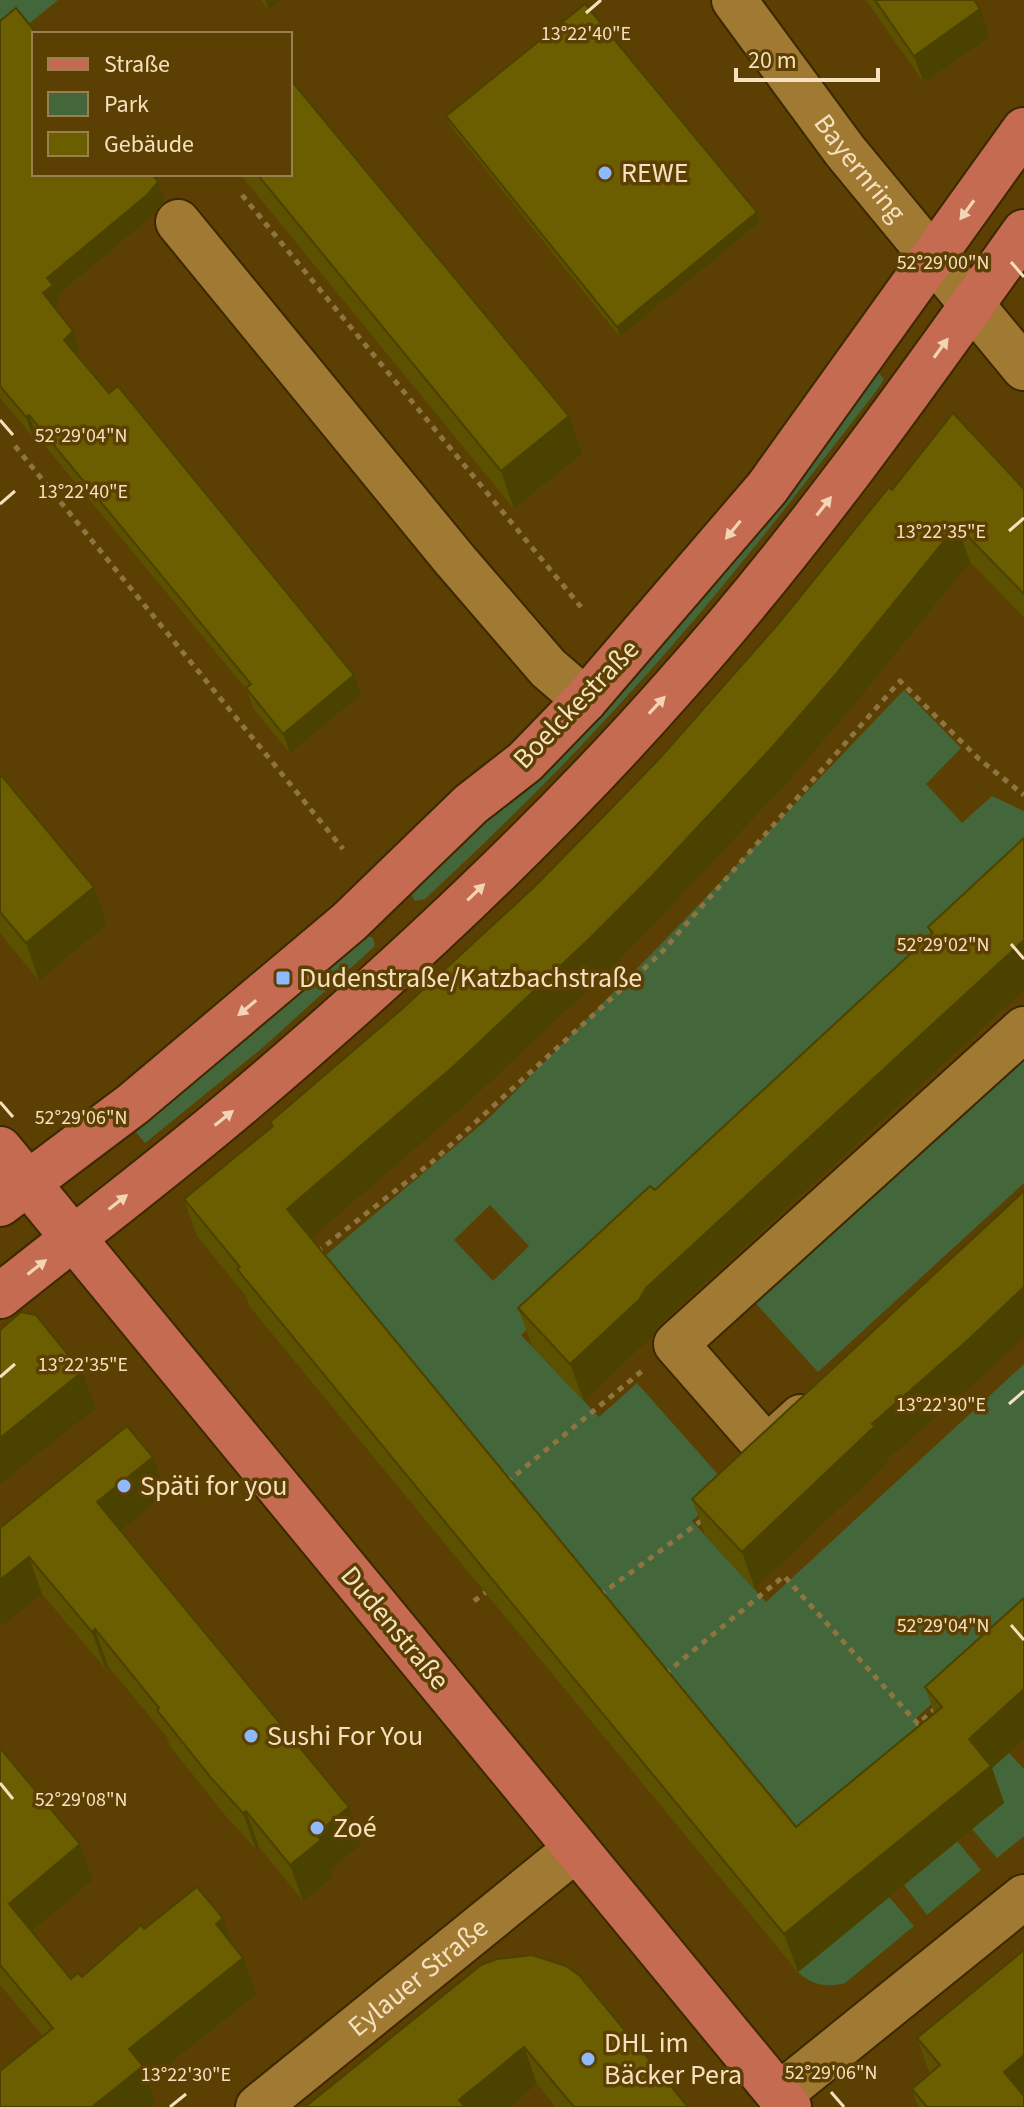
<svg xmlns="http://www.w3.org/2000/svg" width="1024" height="2107" font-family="'Source Sans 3',sans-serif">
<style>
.green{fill:#43673b;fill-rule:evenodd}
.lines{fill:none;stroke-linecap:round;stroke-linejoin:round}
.minor-casing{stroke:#3b2801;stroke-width:48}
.major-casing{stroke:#3b2801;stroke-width:48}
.path{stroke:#8e7440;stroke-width:5;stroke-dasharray:6 6;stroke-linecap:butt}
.minor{stroke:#a07933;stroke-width:44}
.major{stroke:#c56b52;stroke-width:44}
.wall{fill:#5c5100}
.shaded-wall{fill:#4b4200}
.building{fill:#6b5e00;stroke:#4b4200;stroke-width:2}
.oneway{fill:#f1d5b4}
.ticks{fill:none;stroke:#f6e1bf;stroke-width:3}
.poi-dot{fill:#8eb9fd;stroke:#5c4003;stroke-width:3}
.labels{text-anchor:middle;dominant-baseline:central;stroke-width:7;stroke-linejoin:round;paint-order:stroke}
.street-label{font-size:28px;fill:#f6e1bf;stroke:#5c4003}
.poi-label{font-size:28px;fill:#f6e1bf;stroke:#5c4003;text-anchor:start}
.ticks-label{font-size:20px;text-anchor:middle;fill:#f6e1bf;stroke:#5c4003;stroke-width:7;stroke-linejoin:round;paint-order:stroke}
</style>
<rect width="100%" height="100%" fill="#5c4003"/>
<g class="green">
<path d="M0,0H58L0,47Z"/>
<path d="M874,367L884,379L877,390C797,494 716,599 627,696C563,767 495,834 425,899L415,901L412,896L415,889L495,811Z"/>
<path d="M904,690L961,748L926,784L962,823L992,796L1024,811V870L521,1335L599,1417L637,1383L729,1487L692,1521L766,1602L1024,1364V1620L915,1719L922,1731L799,1829L326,1255L490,1117L664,941ZM490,1205L529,1246L493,1281L454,1240Z"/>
<path d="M368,936L373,938L375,946L261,1049L145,1143L135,1131L250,1037L363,937Z"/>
<path d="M1024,1046V1183L818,1372L750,1297Z"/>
<path d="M1009,1753L1024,1769V1836L997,1858L972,1829L982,1777Z"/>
<path d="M957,1841L981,1870L927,1915L904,1885Z"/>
<path d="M889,1897L914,1926L845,1983C826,1988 812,1985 798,1972Z"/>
</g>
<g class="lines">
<defs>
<g id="minor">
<path id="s1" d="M734,0L845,151L1024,368"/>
<path d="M178,222L455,560L548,668L585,700"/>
<path d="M801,1417L767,1448L676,1344L1024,1029"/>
<path d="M779,2095L1024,1897"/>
<path id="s2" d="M258,2107L576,1849"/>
</g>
<g id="major">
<path d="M0,1149L789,2107"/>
<path d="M0,1204L133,1104L349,922L471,804L525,762L585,700L767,488L1024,130"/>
<path d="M0,1296C80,1232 161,1171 239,1105C393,975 541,838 674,687C802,544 913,388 1024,232"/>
</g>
</defs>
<use href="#minor" class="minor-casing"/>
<use href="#major" class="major-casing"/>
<g class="path">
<path d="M242,195L581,607"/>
<path d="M15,446L343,849"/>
<path d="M317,1252L432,1162L660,954L900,681L979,759L1024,795"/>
<path d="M507,1482L642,1371"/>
<path d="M600,1595L705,1518"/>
<path d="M474,1601L486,1592"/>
<path d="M665,1674L784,1576L918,1724L937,1707"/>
</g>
<use href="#minor" class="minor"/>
<use href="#major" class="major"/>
</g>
<g class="wall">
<path d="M261,0H281L269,10Z"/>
<path d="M866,0H974L990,37L924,83Z"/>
<path d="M0,21L165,201L154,214L57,296L60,304L55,308L73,331L80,351L76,355L361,695L290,753L253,708L247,690L36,435L33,437L0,398Z"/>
<path d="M446,116L760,222L620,337L450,125Z"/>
<path d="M240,174H290L582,454L514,509Z"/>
<path d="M1024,489V617L970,562L849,711L789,781L665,913L603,976L469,1102L311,1238L796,1827L934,1713L925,1687L992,1768L1004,1803L798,1972L250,1307L246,1296L197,1236L184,1199L271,1127L270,1122L403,1008L534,887L659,759L778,624L892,490Z"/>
<path d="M0,774L107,924L39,981L0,933Z"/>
<path d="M1024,838L659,1325L652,1337L584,1401L532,1346L518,1308L655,1190L931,935L928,927Z"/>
<path d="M983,1376L887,1460L888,1463L755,1589L706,1537L692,1499Z"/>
<path d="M166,1494L120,1530L349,1807L362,1844L331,1869L334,1877L303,1901L259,1847L256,1849L225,1815L170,1746L167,1737L108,1666L105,1668L42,1594L0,1528Z"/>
<path d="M0,1748L80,1844L93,1880L32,1932L71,1979L82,1977L144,1929L223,1918L232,1943L243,1958L257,1994L148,2081L156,2102L150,2107H0L43,2036L0,1985Z"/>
<path d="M481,1965L688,2107H556L537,2084L510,2107H305Z"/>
<path d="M917,2038L1024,2107H918L912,2089L930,2074Z"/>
</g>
<g class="shaded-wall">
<path d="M265,0H281L269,10Z"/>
<path d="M980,9L990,37L924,83L914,56Z"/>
<path d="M158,182L165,201L154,214L57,296L60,304L50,313L43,293L47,278Z"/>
<path d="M757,212L760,222L620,337L617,327Z"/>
<path d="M73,331L80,351L71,359L64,340Z"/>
<path d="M29,415L36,435L33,437L26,417Z"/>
<path d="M569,416L582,454L514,509L501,471Z"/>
<path d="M957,525L970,562L849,711L789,781L665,913L603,976L469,1102L301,1247L287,1209Z"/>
<path d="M354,675L361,695L290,753L283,734Z"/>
<path d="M94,887L107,924L39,981L26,943Z"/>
<path d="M1024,940V990L659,1325L652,1337L584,1401L570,1364L646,1288Z"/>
<path d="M1024,1287V1337L983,1376L887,1460L888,1463L755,1589L742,1552L872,1424Z"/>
<path d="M82,1372L96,1408L0,1484V1438Z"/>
<path d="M153,1457L166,1494L110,1539L97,1502Z"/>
<path d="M29,1557L42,1594L0,1627V1580Z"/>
<path d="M95,1629L108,1666L105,1668L92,1632Z"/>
<path d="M1024,1689V1739L992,1768L1004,1803L798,1972L784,1934L969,1739Z"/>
<path d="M349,1807L362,1844L331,1869L334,1877L303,1901L290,1865L316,1834Z"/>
<path d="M246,1811L259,1847L256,1849L243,1813Z"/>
<path d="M80,1844L93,1880L22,1940L9,1904Z"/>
<path d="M223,1918L236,1955L216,1924Z"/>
<path d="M243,1958L257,1994L148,2081L156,2102L150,2107H92L129,2049Z"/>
<path d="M524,2047L537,2084L510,2107H461L459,2100Z"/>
<path d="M1024,2055V2104L1004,2072Z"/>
</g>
<g class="building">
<path d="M875,0H974L980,9L914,56Z"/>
<path d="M585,4L757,212L617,327L446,116Z"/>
<path d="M16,8L37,34H34V174H152L158,182L147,195L47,278L53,285L43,293L73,331L64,340L109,393L118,386L354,675L283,734L246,688L251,684L29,415L26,417L0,386V21Z"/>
<path d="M290,79L569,416L501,471L257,174H290Z"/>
<path d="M953,413L1024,489V594L957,525L836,674L775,744L652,876L589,939L455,1065L287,1209L796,1827L942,1707L925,1687L1024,1598V1689L969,1739L991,1766L784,1934L237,1269L240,1267L184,1199L273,1126L270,1122L403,1008L534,887L597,823L659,759L778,624L889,487L892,490Z"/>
<path d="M0,774L94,887L26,943L0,912Z"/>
<path d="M1024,838V940L646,1288L639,1300L570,1364L518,1308L650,1186L655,1190L933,933L928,927Z"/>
<path d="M1024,1191V1287L969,1339L872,1424L875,1426L742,1552L692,1499Z"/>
<path d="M21,1312L36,1315L82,1372L0,1438V1330Z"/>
<path d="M127,1426L153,1457L97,1502L349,1807L316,1834L321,1840L290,1865L246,1811L243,1813L212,1779L157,1710L159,1708L95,1629L92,1632L29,1557L0,1580V1528Z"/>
<path d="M0,1748L80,1844L9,1904L71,1979L78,1973L82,1977L141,1925L144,1929L197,1887L223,1918L216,1924L243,1958L129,2049L143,2066L92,2107H0V2071L53,2028L0,1965Z"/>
<path d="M1024,1950V2055L1004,2072L1024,2096V2107H927L912,2089L940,2065L917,2038Z"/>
<path d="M532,1955L566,1966L580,1976L688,2107H574L524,2047L459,2100L465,2107H305L481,1965L497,1959Z"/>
</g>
<defs><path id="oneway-solid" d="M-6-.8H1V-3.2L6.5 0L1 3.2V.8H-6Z" transform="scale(2)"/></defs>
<g class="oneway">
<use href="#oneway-solid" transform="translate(967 210) rotate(126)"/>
<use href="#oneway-solid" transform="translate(941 348) rotate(-54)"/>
<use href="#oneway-solid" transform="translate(824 506) rotate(-52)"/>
<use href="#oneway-solid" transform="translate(733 530) rotate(129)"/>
<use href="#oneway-solid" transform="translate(657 705) rotate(-47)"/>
<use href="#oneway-solid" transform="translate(476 892) rotate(-44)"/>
<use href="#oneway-solid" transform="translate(247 1008) rotate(140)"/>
<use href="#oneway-solid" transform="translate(224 1118) rotate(-39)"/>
<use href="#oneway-solid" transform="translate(118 1202) rotate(-38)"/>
<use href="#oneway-solid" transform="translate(37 1267) rotate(-38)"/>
</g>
<path class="ticks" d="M586,13L601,0M1011,262L1024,277M0,420L13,435M0,504L15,491M1009,531L1024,518M1011,944L1024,959M0,1102L13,1117M0,1377L15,1364M1009,1404L1024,1391M1011,1625L1024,1640M0,1783L13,1799M831,2092L844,2107M170,2107L186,2094"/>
<g class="poi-dot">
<circle cx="605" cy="173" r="8"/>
<rect x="275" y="970" width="16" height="16" rx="4"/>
<circle cx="124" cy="1486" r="8"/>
<circle cx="251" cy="1736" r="8"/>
<circle cx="317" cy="1828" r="8"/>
<circle cx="588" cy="2059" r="8"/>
</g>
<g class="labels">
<g class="street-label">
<text stroke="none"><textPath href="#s1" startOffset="210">Bayernring</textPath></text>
<text transform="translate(576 704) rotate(-46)">Boelckestraße</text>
<text transform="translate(395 1628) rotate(50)">Dudenstraße</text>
<text stroke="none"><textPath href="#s2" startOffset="206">Eylauer Straße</textPath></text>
</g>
<g class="poi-label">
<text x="621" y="173">REWE</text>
<text x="299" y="978">Dudenstraße/Katzbachstraße</text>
<text x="140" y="1486">Späti for you</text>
<text x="267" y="1736">Sushi For You</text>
<text x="333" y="1828">Zoé</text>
<text x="604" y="2043">DHL im<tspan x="604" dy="32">Bäcker Pera</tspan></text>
</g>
</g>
<g class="ticks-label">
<text x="586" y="40">13°22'40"E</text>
<text x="943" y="269">52°29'00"N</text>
<text x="81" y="442">52°29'04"N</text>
<text x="83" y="498">13°22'40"E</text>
<text x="941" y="538">13°22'35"E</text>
<text x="943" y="951">52°29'02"N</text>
<text x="81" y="1124">52°29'06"N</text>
<text x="83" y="1371">13°22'35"E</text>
<text x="941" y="1411">13°22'30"E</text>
<text x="943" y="1632">52°29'04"N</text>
<text x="81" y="1806">52°29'08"N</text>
<text x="831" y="2079">52°29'06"N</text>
<text x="186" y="2081">13°22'30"E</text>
</g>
<rect x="32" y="32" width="260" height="144" fill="#5c4003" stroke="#9a804e" stroke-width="2"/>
<rect x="48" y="58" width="40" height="12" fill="#c56b52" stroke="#9a804e" stroke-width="2"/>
<text x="104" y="72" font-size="24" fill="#f6e1bf">Straße</text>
<rect x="48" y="92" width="40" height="24" fill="#43673b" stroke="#9a804e" stroke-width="2"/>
<text x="104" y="112" font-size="24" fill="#f6e1bf">Park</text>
<rect x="48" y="132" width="40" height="24" fill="#6b5e00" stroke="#9a804e" stroke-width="2"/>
<text x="104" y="152" font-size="24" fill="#f6e1bf">Gebäude</text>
<path d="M736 68v12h142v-12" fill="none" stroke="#f6e1bf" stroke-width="4"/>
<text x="748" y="68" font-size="24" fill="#f6e1bf" stroke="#5c4003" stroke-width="6" paint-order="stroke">20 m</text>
</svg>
